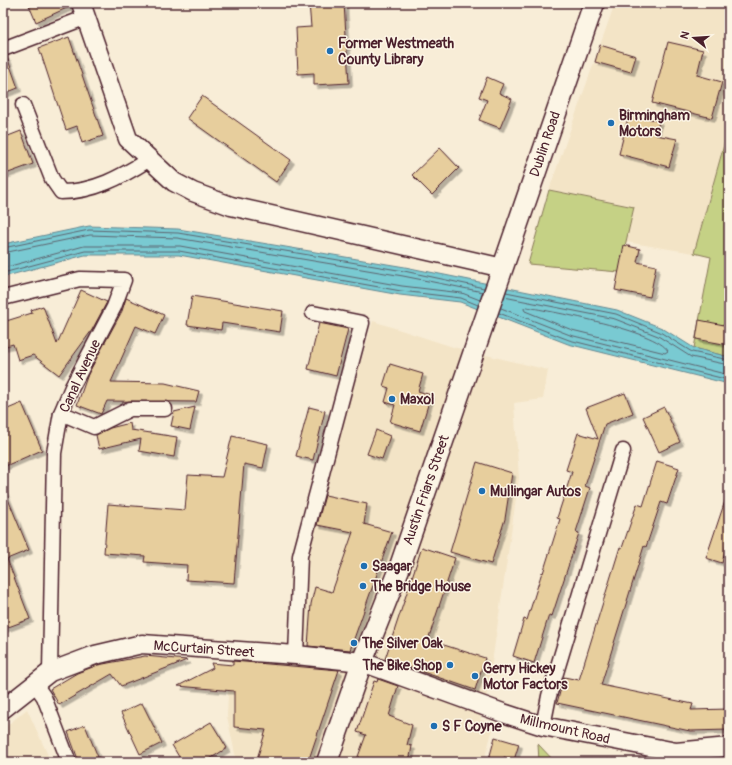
<svg xmlns="http://www.w3.org/2000/svg" width="732" height="765" font-family="Pangolin,sans-serif">
<style>
.built{fill:#f3e4c6}
.green{fill:#c5d185;stroke:#887858}
.water{fill:#79cad2;stroke:#66868f}
.lines{fill:none;stroke-linecap:round;stroke-linejoin:round}
.shore{stroke:#5d636e;stroke-width:1}
.building{fill:#e7ce9d;stroke:#4a1f2b;filter:url(#shadow)}
.minor-casing{stroke:#4a1f2b;stroke-width:17}
.tertiary-casing{stroke:#4a1f2b;stroke-width:21}
.secondary-casing{stroke:#4a1f2b;stroke-width:23}
.minor{stroke:#fcf5e5;stroke-width:14}
.tertiary{stroke:#fcf5e5;stroke-width:18}
.secondary{stroke:#fcf5e5;stroke-width:20}
.poi-dot{fill:#1f6fb2;stroke:#fcf5e5;stroke-width:1.5}
.labels{text-anchor:middle;dominant-baseline:central;stroke-width:3;stroke-linejoin:round;paint-order:stroke}
.poi-label{font-size:14px;font-weight:bold;fill:#4a1f2b;stroke:#fcf5e5;text-anchor:start}
.street-label{font-size:14px;fill:#4a1f2b;stroke:#fcf5e5}
</style>
<defs>
<filter id="shadow"><feDropShadow dx="3.5" dy="3.5" stdDeviation="0" flood-color="#0004"/></filter>
</defs>
<rect width="100%" height="100%" fill="#f8edd7"/>
<filter id="ink" filterUnits="userSpaceOnUse"><feTurbulence type="fractalNoise" baseFrequency=".025" numOctaves="2"/><feDisplacementMap in="SourceGraphic" scale="8" xChannelSelector="R" yChannelSelector="G"/><feConvolveMatrix kernelMatrix="1 2 1 2 8 2 1 2 1" color-interpolation-filters="sRGB"/></filter>
<g filter="url(#ink)">
<g class="built">
<path d="M615,3H729V127L694,253L626,242L634,207L549,190Z"/>
<path d="M373,321L453,347L548,370L543,399L514,403L519,478L488,690L480,720L494,725L486,753V762H234L235,754L227,716L230,656L302,662L307,559L326,477Z"/>
<path d="M27,709L51,762H3V729Z"/>
</g>
<g class="green">
<path d="M729,127V357L694,348L711,257L694,253Z"/>
<path d="M549,190L634,207L619,272L528,264Z"/>
<path d="M538,744L555,762H539Z"/>
</g>
<path class="water" d="M89,226L178,229L405,267L617,310L662,328L694,348L729,357V384L568,344L460,302L400,295L179,255H85L3,277V244Z"/>
<g class="lines">
<g class="shore">
<path d="M3,248L89,230L178,233L404,271L484,288"/>
<path d="M3,253L90,235L177,238L403,276L483,292"/>
<path d="M3,268L84,246H180L402,286L462,293L480,300"/>
<path d="M3,273L85,251H179L401,291L461,298L478,305"/>
<path d="M506,292L616,314L660,332L692,352L729,360"/>
<path d="M504,297L615,319L658,336L691,357L729,365"/>
<path d="M527,307C553,312 656,330 668,351L665,353L572,330L525,311L524,309Z"/>
<path d="M501,308L570,335L729,375"/>
<path d="M499,313L569,340L729,380"/>
</g>
</g>
<g class="building">
<path d="M28,3H71V6L36,22Z"/>
<path d="M309,3H344L349,83L314,85V73L298,74L296,28L311,27Z"/>
<path d="M69,37L103,136L82,143L77,126L66,130L39,48Z"/>
<path d="M668,42L703,50L697,75L722,82L712,118L652,103Z"/>
<path d="M600,45L636,56L631,72L595,62Z"/>
<path d="M3,57H7L18,88L3,94Z"/>
<path d="M487,77L503,84L499,93L512,99L500,128L479,120L487,100L479,97Z"/>
<path d="M202,96L291,160L276,182L187,118Z"/>
<path d="M629,114L659,121L656,135L677,139L669,167L619,154Z"/>
<path d="M21,131L33,164L3,175V138Z"/>
<path d="M440,148L459,168L432,195L412,175Z"/>
<path d="M624,245L640,249L637,262L656,266L650,297L615,290Z"/>
<path d="M81,290L107,302L92,330L59,375L33,355L18,360L13,344L3,347V322L32,313L31,310L43,306L57,344Z"/>
<path d="M192,296L283,311L280,332L222,323L221,330L187,325Z"/>
<path d="M126,298L164,315L155,334L136,326L111,382L165,383L199,391L196,402L107,401L101,414L77,405L88,374L122,311Z"/>
<path d="M699,320L729,326V345L696,339Z"/>
<path d="M319,323L348,329L336,376L308,369Z"/>
<path d="M390,364L423,374L418,391L431,395L420,431L390,422L395,405L385,402L389,388L383,386Z"/>
<path d="M625,393L633,413L605,424L585,486L590,488L576,532L579,533L552,616L549,615L534,663L513,656L524,619L527,620L542,572L543,573L560,519L557,518L572,472L566,470L578,433L598,439L586,408Z"/>
<path d="M22,403L42,450L3,467V411Z"/>
<path d="M195,407L190,430L171,426L174,412Z"/>
<path d="M309,407L325,411L313,460L296,456Z"/>
<path d="M664,407L680,442L659,452L643,417Z"/>
<path d="M130,423L131,430L177,437L174,457L139,451L141,439L99,449L96,435L110,428Z"/>
<path d="M376,430L390,436L382,459L367,454Z"/>
<path d="M232,436L268,444L263,468L244,464L234,583L186,580L187,565L144,562L145,556L104,553L108,504L185,510L188,475L222,477Z"/>
<path d="M657,461L679,468L667,504L661,502L646,547L644,546L601,685L693,704L691,710L729,709V730L690,731L557,703L564,677L579,680L620,547L622,548L637,504L643,506Z"/>
<path d="M477,462L512,473L505,519L491,564L450,552Z"/>
<path d="M3,487L29,550L7,559L30,619L3,629Z"/>
<path d="M325,495L367,504L364,524L392,532L350,650L308,646L311,604L315,587L332,592L353,532L317,525Z"/>
<path d="M727,495H729V535L722,563L706,558Z"/>
<path d="M422,547L455,558L428,640L485,658L475,690L385,659Z"/>
<path d="M145,656L187,660L121,686L112,674L59,705L50,689L77,673L98,665Z"/>
<path d="M233,661L339,670L308,762H256L266,730L234,727V691L178,686L213,668L211,663L233,665Z"/>
<path d="M378,679L398,686L389,716L412,725L407,745L412,746L409,762L382,759L381,762H356L366,735L357,732L374,681L377,682Z"/>
<path d="M142,703L162,743L140,754L121,713Z"/>
<path d="M211,722L227,748L205,762H182L172,745Z"/>
<path d="M85,725L91,740L100,762H79L68,732Z"/>
<path d="M495,737L519,744L514,760L504,757L503,762H500L489,759Z"/>
</g>
<g class="lines">
<defs>
<g id="minor">
<path d="M3,49L87,17"/>
<path d="M23,105L52,179L61,192C94,192 121,177 148,160"/>
<path d="M3,298L80,279L124,280L114,307L72,387L61,413L54,453L50,672"/>
<path d="M61,413L94,427L130,409H165"/>
<path d="M296,655L300,556L362,323L313,313"/>
<path d="M35,684L44,697L69,762"/>
<path d="M543,726L549,696L623,451"/>
</g>
<g id="tertiary">
<path d="M81,3L128,139L174,182L193,192L231,206L503,268"/>
<path d="M3,709L50,672L95,655L142,644L296,655L362,662L503,713L543,726L676,752L729,747"/>
</g>
<path id="secondary" d="M327,762L362,662L399,569L594,3"/>
</defs>
<use href="#minor" class="minor-casing"/>
<use href="#tertiary" class="tertiary-casing"/>
<use href="#secondary" class="secondary-casing"/>
<use href="#minor" class="minor"/>
<use href="#tertiary" class="tertiary"/>
<use href="#secondary" class="secondary"/>
</g>
</g>
<g class="poi-dot">
<circle cx="330" cy="51" r="4"/>
<circle cx="611" cy="123" r="4"/>
<circle cx="392" cy="399" r="4"/>
<circle cx="482" cy="491" r="4"/>
<circle cx="364" cy="566" r="4"/>
<circle cx="363" cy="586" r="4"/>
<circle cx="354" cy="643" r="4"/>
<circle cx="450" cy="665" r="4"/>
<circle cx="475" cy="676" r="4"/>
<circle cx="434" cy="726" r="4"/>
</g>
<g class="labels">
<g class="poi-label">
<text x="338" y="43">Former Westmeath<tspan x="338" dy="16">County Library</tspan></text>
<text x="619" y="115">Birmingham<tspan x="619" dy="16">Motors</tspan></text>
<text x="400" y="399">Maxol</text>
<text x="490" y="491">Mullingar Autos</text>
<text x="372" y="566">Saagar</text>
<text x="371" y="586">The Bridge House</text>
<text x="362" y="643">The Silver Oak</text>
<text x="442" y="665" text-anchor="end">The Bike Shop</text>
<text x="483" y="668">Gerry Hickey<tspan x="483" dy="16">Motor Factors</tspan></text>
<text x="442" y="726">S F Coyne</text>
</g>
<g class="street-label">
<text transform="translate(545 144) rotate(-71)">Dublin Road</text>
<text transform="translate(80 376) rotate(-65)">Canal Avenue</text>
<text transform="translate(426 490) rotate(-71)">Austin Friars Street</text>
<text transform="translate(204 649) rotate(4)">McCurtain Street</text>
<text transform="translate(565 729) rotate(13)">Millmount Road</text>
</g>
</g>
<rect width="732" height="765" fill="none" stroke="#fcf5e5" stroke-width="16"/>
<rect x="8" y="8" width="716" height="749" fill="none" stroke="#4a1f2b" stroke-width="1.5" filter="url(#ink)"/>
<g transform="translate(694 38) rotate(287)" stroke="#fcf5e5" stroke-width="3" paint-order="stroke">
<path d="M0-3L7 15L0 10L-7 15Z" fill="#4a1f2b"/>
<text y="-6" font-size="11" font-weight="bold" text-anchor="middle" fill="#4a1f2b">N</text>
</g>
</svg>
